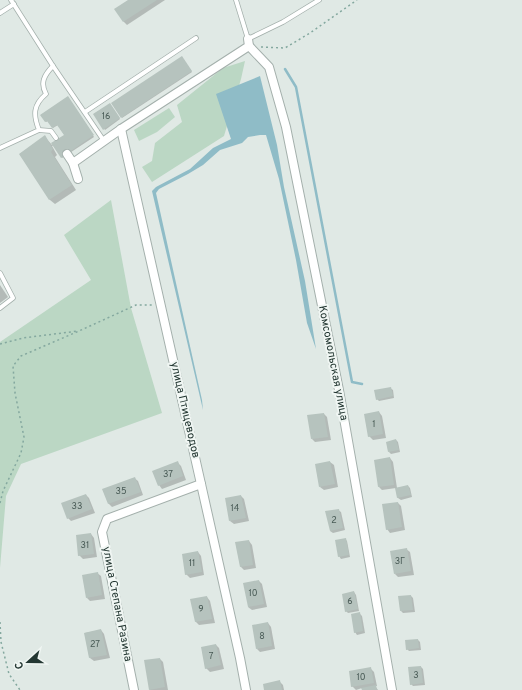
<svg xmlns="http://www.w3.org/2000/svg" width="522" height="690" font-family="Overpass,sans-serif">
<style>
.green{fill:#bbd7c4}
.water{fill:#8fbcc7}
.shadow{fill:#0003}
.lines{fill:none;stroke-linecap:round;stroke-linejoin:round}
.stream{stroke:#8fbcc7;stroke-width:2.5}
.building{fill:#b6c3be}
.lane-casing{stroke:#a4b0ac;stroke-width:5.5}
.street-casing{stroke:#a4b0ac;stroke-width:10}
.path{stroke:#84a89f;stroke-width:1.5;stroke-dasharray:2 3;stroke-linecap:butt}
.lane{stroke:#fff;stroke-width:4}
.street{stroke:#fff;stroke-width:8}
.labels{text-anchor:middle;dominant-baseline:central;stroke-width:4;stroke-linejoin:round;paint-order:stroke}
.number-label{font-size:9px;fill:#485a55}
.street-label{font-size:11px;fill:#233732;stroke:#f0f6f3}
</style>
<rect width="100%" height="100%" fill="#e0e9e5"/>
<g class="green">
<path d="M245,61L241,79L224,136L152,182L142,167L152,161L155,143L182,122L177,105L223,68Z"/>
<path d="M169,108L175,117L157,132L139,141L134,130Z"/>
<path d="M111,200L131,308L162,413L21,464L6,496L0,568V342L91,280L64,235Z"/>
</g>
<path class="water" d="M260,76L277,145L284,187L305,281L316,349L307,323L296,260L279,179L266,135H260L248,137L242,143L220,150L203,165L188,174L159,189L156,193L202,400L203,410L152,191L156,187L190,169L213,148L231,139L216,94Z"/>
<g class="shadow">
<path d="M129,0H165L127,25L124,22L116,9Z"/>
<path d="M182,58L192,72L122,118V117Z"/>
<path d="M68,98L94,137L62,158L54,145L52,146L57,155L55,157L76,190L55,204L50,200L20,154L45,137L52,145L65,136L58,125L53,128L48,121L46,122L41,115Z"/>
<path d="M110,104L120,119L105,130L94,114Z"/>
<path d="M0,285L8,297L0,303Z"/>
<path d="M390,388L393,390L394,398L379,401L377,399Z"/>
<path d="M379,412L382,416L386,438L373,440L369,436Z"/>
<path d="M324,414L327,417L331,440L315,442L312,439Z"/>
<path d="M396,440L398,442L400,452L391,454L389,452Z"/>
<path d="M390,458L393,462L397,488L408,486L410,488L412,497L401,500L398,498L396,488L382,490L379,487Z"/>
<path d="M330,462L334,465L338,487L324,490L320,487Z"/>
<path d="M178,463L181,466L186,480L162,489L159,485Z"/>
<path d="M134,478L138,481L143,495L112,507L109,504L103,490Z"/>
<path d="M86,495L89,498L95,513L71,521L68,518Z"/>
<path d="M241,496L244,499L249,521L234,524L230,521Z"/>
<path d="M398,503L401,506L405,530L390,533L387,529Z"/>
<path d="M338,510L341,512L345,530L333,533L330,531Z"/>
<path d="M91,534L94,538L97,557L83,559L79,555Z"/>
<path d="M345,539L347,541L350,557L341,559L339,556Z"/>
<path d="M249,541L252,545L256,568L244,570L241,567L236,543Z"/>
<path d="M406,549L410,552L414,575L398,577L395,574Z"/>
<path d="M198,552L201,556L204,575L190,578L186,574Z"/>
<path d="M97,573L101,576L105,599L90,601L87,598Z"/>
<path d="M259,581L262,584L267,607L252,610L248,607Z"/>
<path d="M354,592L356,595L359,611L348,613L346,611Z"/>
<path d="M411,596L413,598L415,612L403,613L401,611Z"/>
<path d="M207,597L210,601L215,623L199,625L196,622L192,600Z"/>
<path d="M360,614L362,616L365,633L357,635L355,632Z"/>
<path d="M268,623L271,627L275,649L260,652L257,649Z"/>
<path d="M101,630L104,634L110,658L94,661L90,658L85,633Z"/>
<path d="M418,640L420,642L421,650L409,651L407,649Z"/>
<path d="M216,645L219,648L224,669L210,672L206,668Z"/>
<path d="M160,659L163,662L168,690H150V689Z"/>
<path d="M421,667L423,669L425,685L413,686L411,684Z"/>
<path d="M370,668L374,672L377,686H375L378,690H363L362,688L356,690L352,686Z"/>
<path d="M279,681L283,685L284,690H265Z"/>
</g>
<g class="lines">
<path class="stream" d="M285,69L296,87L352,382L362,384"/>
</g>
<g class="building">
<path d="M128,0H157L123,22L114,9Z"/>
<path d="M182,56L192,71L121,118L111,103Z"/>
<path d="M68,96L94,135L61,158L51,143L64,135L57,125L52,128L47,121L45,122L40,115Z"/>
<path d="M110,103L120,118L103,130L93,114Z"/>
<path d="M45,135L53,149L51,152L72,185L49,200L19,154Z"/>
<path d="M391,387L393,396L376,400L374,390Z"/>
<path d="M379,411L383,434L368,437L364,414Z"/>
<path d="M324,413L328,437L311,439L307,415Z"/>
<path d="M396,439L399,450L388,452L386,442Z"/>
<path d="M390,457L394,485L378,487L374,460Z"/>
<path d="M178,461L183,476L158,486L152,471Z"/>
<path d="M330,461L335,484L319,487L315,464Z"/>
<path d="M135,477L141,492L108,504L102,489Z"/>
<path d="M408,485L411,495L397,498L395,488Z"/>
<path d="M86,494L92,509L67,519L61,503Z"/>
<path d="M241,495L246,518L229,521L225,498Z"/>
<path d="M398,502L402,527L386,530L382,504Z"/>
<path d="M339,509L343,528L330,531L325,511Z"/>
<path d="M91,533L94,554L78,556L76,535Z"/>
<path d="M346,538L349,555L338,557L335,540Z"/>
<path d="M249,540L253,565L240,567L235,542Z"/>
<path d="M407,548L411,571L394,574L390,551Z"/>
<path d="M198,551L202,572L185,575L182,554Z"/>
<path d="M98,572L102,595L86,598L82,575Z"/>
<path d="M259,580L264,604L248,607L243,583Z"/>
<path d="M354,591L358,609L345,612L342,594Z"/>
<path d="M411,595L413,610L400,611L398,596Z"/>
<path d="M207,596L212,619L195,622L190,599Z"/>
<path d="M360,612L363,631L354,633L351,614Z"/>
<path d="M268,622L272,646L256,649L252,625Z"/>
<path d="M101,629L107,655L89,658L84,633Z"/>
<path d="M418,639L419,648L406,650L405,640Z"/>
<path d="M216,644L221,665L205,669L201,647Z"/>
<path d="M160,658L165,687L149,690L144,660Z"/>
<path d="M421,666L423,683L410,685L408,667Z"/>
<path d="M371,667L374,683L351,687L349,671Z"/>
<path d="M280,680L282,690H264L263,684Z"/>
<path d="M376,685L377,690H362L361,688Z"/>
</g>
<g class="lines">
<defs>
<g id="lane">
<path d="M11,0L53,66L104,141"/>
<path d="M236,0L248,39L283,22L319,0"/>
<path d="M0,13L14,4"/>
<path d="M85,112L196,38"/>
<path d="M39,130L51,131L56,138"/>
<path d="M0,148L39,130C33,115 33,105 46,94C40,83 44,75 53,66"/>
<path d="M0,273L13,298L0,308"/>
</g>
<g id="street">
<path d="M249,46L269,67L286,127L339,390L392,690"/>
<path d="M121,129L201,484L240,658L246,690"/>
<path d="M67,154L73,163L121,129L249,46L248,39"/>
<path d="M73,163L78,179"/>
<path d="M134,690L102,532L107,519L201,484"/>
</g>
</defs>
<use href="#lane" class="lane-casing"/>
<use href="#street" class="street-casing"/>
<g class="path">
<path d="M261,47L285,48L310,33L357,0"/>
<path d="M0,344L23,338L78,331"/>
<path d="M0,503L3,491L21,453L24,437L15,393L13,366L21,356L79,331L136,305H152"/>
<path d="M0,622L1,642L9,674L20,690"/>
</g>
<use href="#lane" class="lane"/>
<use href="#street" class="street"/>
</g>
<g class="labels">
<g class="number-label">
<text x="106" y="116">16</text>
<text x="374" y="424">1</text>
<text x="168" y="474">37</text>
<text x="121" y="491">35</text>
<text x="77" y="506">33</text>
<text x="235" y="508">14</text>
<text x="334" y="520">2</text>
<text x="85" y="545">31</text>
<text x="400" y="561">3Г</text>
<text x="192" y="563">11</text>
<text x="253" y="593">10</text>
<text x="350" y="601">6</text>
<text x="201" y="609">9</text>
<text x="262" y="636">8</text>
<text x="95" y="644">27</text>
<text x="211" y="656">7</text>
<text x="416" y="675">3</text>
<text x="361" y="677">10</text>
</g>
<g class="street-label">
<text transform="translate(333 363) rotate(79)">Комсомольская улица</text>
<text transform="translate(185 410) rotate(77)">улица Птицеводов</text>
<text transform="translate(117 604) rotate(79)">улица Степана Разина</text>
</g>
</g>
<g transform="translate(28 662) rotate(249)" stroke="#f0f6f3" stroke-width="3" paint-order="stroke">
<path d="M0-3L7 15L0 10L-7 15Z" fill="#233732"/>
<text y="-6" font-size="11" font-weight="bold" text-anchor="middle" fill="#233732">С</text>
</g>
</svg>
